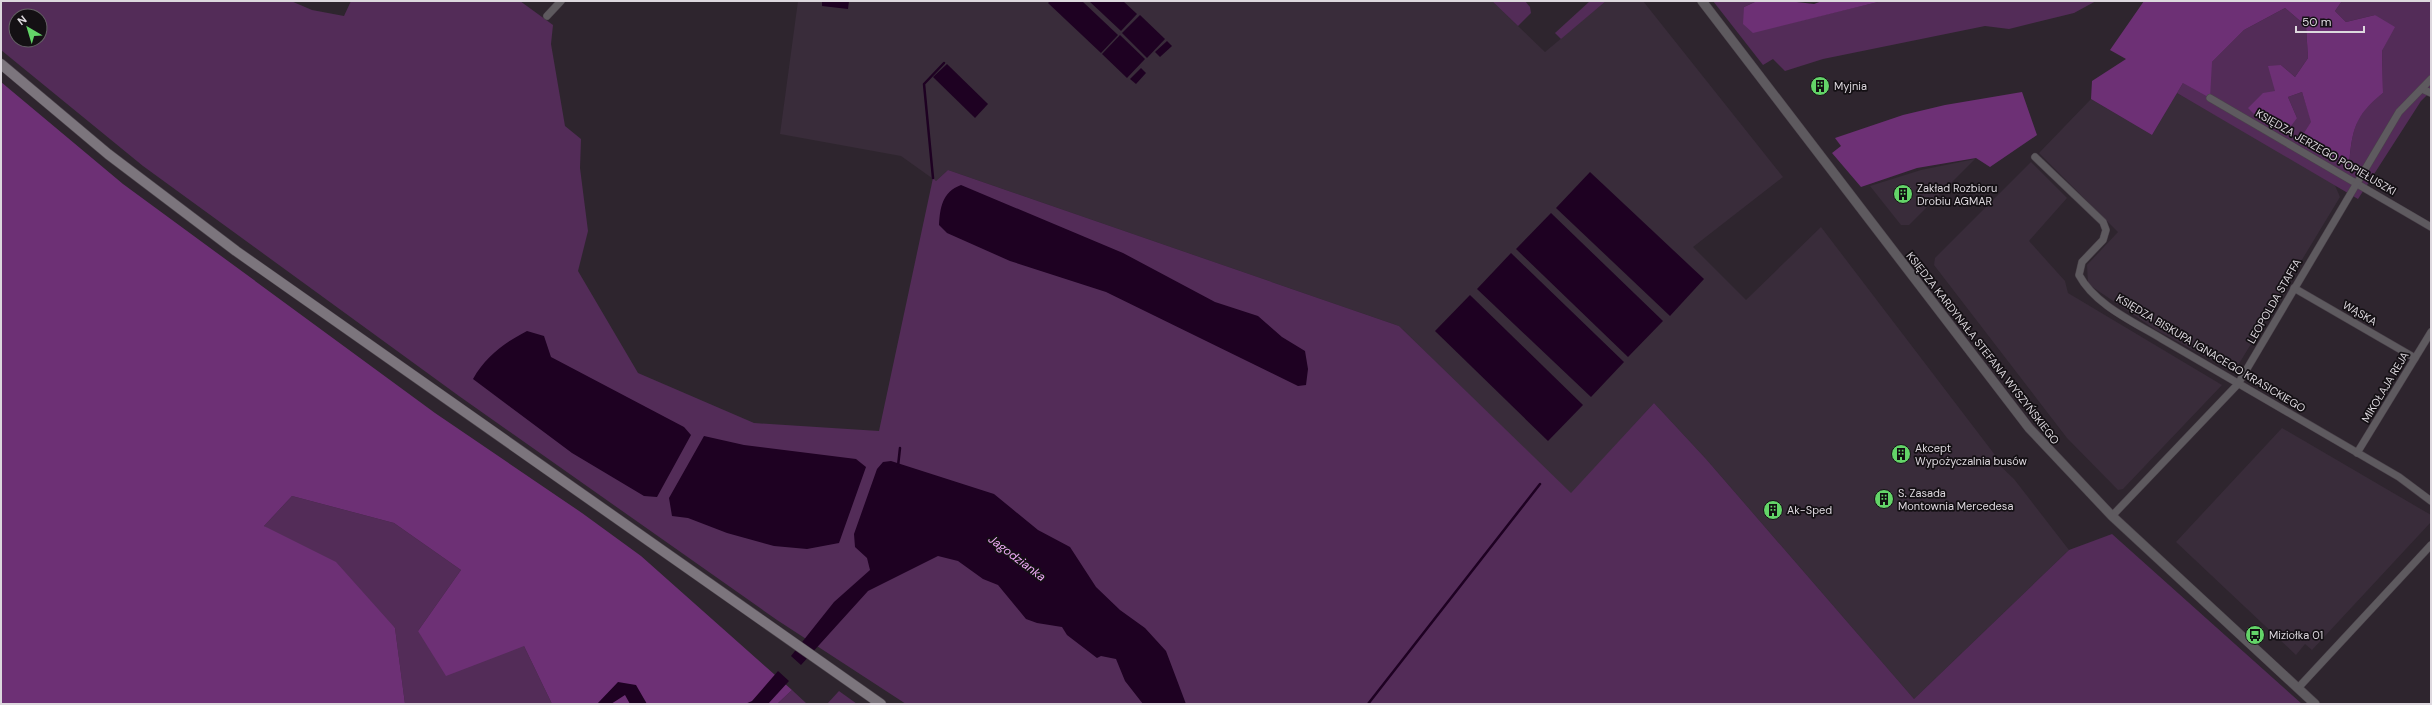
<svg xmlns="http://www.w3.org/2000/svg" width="2432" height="705" font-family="'DM Sans',sans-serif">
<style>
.built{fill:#392c3a}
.green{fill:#532c58;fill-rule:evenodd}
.forest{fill:#6d3075}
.water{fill:#1e0122}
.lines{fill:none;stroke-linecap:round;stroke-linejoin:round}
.stream{stroke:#1e0122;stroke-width:2.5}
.minor-casing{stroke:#4a424a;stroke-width:8}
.tertiary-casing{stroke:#4a424a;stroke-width:10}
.secondary-casing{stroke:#4a424a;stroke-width:11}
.minor{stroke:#5e5a5f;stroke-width:7}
.tertiary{stroke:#5e5a5f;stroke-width:9}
.secondary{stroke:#7c757d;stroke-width:10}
.labels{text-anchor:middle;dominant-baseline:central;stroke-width:3.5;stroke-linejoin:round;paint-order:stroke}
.poi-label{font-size:11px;fill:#ddd8de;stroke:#141014;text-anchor:start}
.street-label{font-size:11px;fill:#ddd8de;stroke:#141014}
.water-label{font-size:12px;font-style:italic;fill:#eda9f4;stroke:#141014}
</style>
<rect width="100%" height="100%" fill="#2e252e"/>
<g class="built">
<path d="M798,1H1492L1545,52L1606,1H1643L1783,177L1693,247L1746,300L1821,227L1995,455L1993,459L2014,479L2069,550L1914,699L1706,459L1654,403L1571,494L1399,326L948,170L936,181L901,156L780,134Z"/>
<path d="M2177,93L2334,183L2340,197L2234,372L2156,330L2088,284L2087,265L2118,232L2039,153L2091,99L2152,135Z"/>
<path d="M1975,159L1909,225H1901L1870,186L1921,170Z"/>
<path d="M2031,162L2067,198L2029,241L2065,281L2068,293L2222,385L2123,489L2118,490L2067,438L1934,265L1935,258Z"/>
<path d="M2282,428L2431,515V522L2312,650L2305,644L2296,655L2176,542Z"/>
</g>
<g class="green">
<path d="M1,1H291L312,10L344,16L351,1H520L553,25L551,44L565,126L581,139L580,168L588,231L578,271L638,373L754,423L879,431L933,178L936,181L948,170L1399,326L1571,493L1654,403L1706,459L1914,699L2069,550L2112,534L2302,704H906L777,620L459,396L143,166L1,50ZM16,16H40V40H16Z"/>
<path d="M1492,1H1525L1530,7L1531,13L1518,26Z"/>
<path d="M1590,1H1606L1561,39L1555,33Z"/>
<path d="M1713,1H1757L1744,7L1753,32L1882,1H2096L2074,13L2009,29L1985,26L1823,59L1785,71L1773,59L1763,65Z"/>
<path d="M2342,1H2431V91L2421,101L2358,199L2177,93L2183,83L2212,62L2244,30L2285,8L2306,26L2308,58L2295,77L2281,65L2275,91L2265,115L2297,118L2288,97L2302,92L2312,123L2349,166C2352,131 2354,115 2383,93L2382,51L2389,37L2375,15L2346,22L2335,11Z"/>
<path d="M292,496L394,523L461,570L418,631L524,646L552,704H405L395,628L264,526Z"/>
<path d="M792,690L807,704H777Z"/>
<path d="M839,691L857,704H827Z"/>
</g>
<g class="forest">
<path d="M1757,1H1788L1814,4L1822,1H1882L1753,33L1743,24L1744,7Z"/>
<path d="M2144,1H2342L2335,11L2346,22L2375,15L2395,27L2382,51L2383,93C2354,116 2352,131 2349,166L2309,143L2304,133L2311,122L2302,92L2288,97L2297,118L2288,130L2265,115L2259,119L2248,108L2263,93L2275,91L2268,66L2281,65L2295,77L2308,58L2306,26L2285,8L2244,30L2212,62L2210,98L2183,83L2152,135L2091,99L2092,81L2126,59L2110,50Z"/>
<path d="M1,82L123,184L435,413L582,513L641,556L792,690L777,704H552L524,646L446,676L418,631L461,570L394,523L292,496L264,526L336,562L395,628L405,704H1Z"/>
<path d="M2022,92L2037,135L1990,167L1976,158L1917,168L1861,187L1832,153L1841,146L1835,138L1903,115L1945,105Z"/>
</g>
<g class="water">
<path d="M822,1H849L848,9L822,6Z"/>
<path d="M1050,1H1082L1118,35L1101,53L1048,3Z"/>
<path d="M1089,1H1123L1137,14L1121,31Z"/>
<path d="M1140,15L1165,39L1147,58L1122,33Z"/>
<path d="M1120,35L1145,59L1127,78L1102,54Z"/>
<path d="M1167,41L1172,46L1160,57L1155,52Z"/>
<path d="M947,64L988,104L975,118L933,77Z"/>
<path d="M1141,68L1146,73L1136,84L1130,79Z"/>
<path d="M1590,172L1704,279L1670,316L1556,208Z"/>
<path d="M961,185L1123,253L1215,302L1258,316L1282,337L1305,351L1308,369L1306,385L1298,386L1106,292L1010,261L947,233L939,225C940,208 942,192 961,185Z"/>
<path d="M1551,213L1663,321L1628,357L1516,249Z"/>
<path d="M1511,253L1624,362L1591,397L1477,289Z"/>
<path d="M1470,295L1583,405L1548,441L1435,331Z"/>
<path d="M527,331L544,336L551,357L684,427L691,435L657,497L644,496L572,453L473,379C486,356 504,343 527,331Z"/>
<path d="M704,436L744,445L856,459L866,467L839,543L807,549L774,546L727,533L688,518L672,516L669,498Z"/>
<path d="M891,461L994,494L1038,530L1070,547L1096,587L1120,610L1145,628L1166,651L1186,704H1143L1125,681L1116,659L1101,656L1097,658L1067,635L1062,627L1037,623L1026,619L998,585L983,579L958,561L938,556L868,591L801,665L791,656L834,602L870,570L867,558L855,547L854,534L877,469L883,462Z"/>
<path d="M778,671L789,681L768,704H745L752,701Z"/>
<path d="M618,682L636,685L647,704H630L625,695L611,704H597Z"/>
</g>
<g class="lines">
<g class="stream">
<path d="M933,178L924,84L944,63"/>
<path d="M898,466L900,448"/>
<path d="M1368,704L1540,484"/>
</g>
<defs>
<g id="minor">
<path d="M547,16L561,1"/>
<path d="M2422,89L2431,93"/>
<path d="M2210,98L2431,227"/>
<path d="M2035,157L2103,222L2106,230L2103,240L2082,262L2079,275C2095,305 2134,322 2162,339L2399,477L2431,501"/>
<path d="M2294,288L2415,358"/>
<path d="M2357,453L2431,332"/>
<path d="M2112,516L2238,384L2399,112L2431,79"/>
<path d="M2298,688L2431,545"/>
</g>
<path id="tertiary" d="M1702,1L2029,428L2112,516L2315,704"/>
<path id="secondary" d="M1,64L108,154L236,251L881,704"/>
</defs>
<use href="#minor" class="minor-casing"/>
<use href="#tertiary" class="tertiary-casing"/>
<use href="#secondary" class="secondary-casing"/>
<use href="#minor" class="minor"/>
<use href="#tertiary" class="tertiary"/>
<use href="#secondary" class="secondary"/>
</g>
<defs>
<symbol id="building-disc" viewBox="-11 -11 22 22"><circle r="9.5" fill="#63d468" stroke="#141014"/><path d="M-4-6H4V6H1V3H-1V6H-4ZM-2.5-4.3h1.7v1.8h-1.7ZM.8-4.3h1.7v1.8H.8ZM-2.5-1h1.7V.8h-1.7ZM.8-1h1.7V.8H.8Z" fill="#111"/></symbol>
<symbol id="bus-disc" viewBox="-11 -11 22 22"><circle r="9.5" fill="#63d468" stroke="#141014"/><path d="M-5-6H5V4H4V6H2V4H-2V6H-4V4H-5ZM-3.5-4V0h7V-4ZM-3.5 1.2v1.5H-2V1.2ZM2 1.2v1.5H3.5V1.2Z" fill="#111"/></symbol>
</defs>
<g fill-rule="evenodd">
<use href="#building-disc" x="1809" y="75" width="22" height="22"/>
<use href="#building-disc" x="1892" y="183" width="22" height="22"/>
<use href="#building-disc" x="1890" y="443" width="22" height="22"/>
<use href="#building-disc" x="1873" y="488" width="22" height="22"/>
<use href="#building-disc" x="1762" y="499" width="22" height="22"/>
<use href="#bus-disc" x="2244" y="624" width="22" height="22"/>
</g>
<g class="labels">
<g class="poi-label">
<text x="1834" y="86">Myjnia</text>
<text x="1917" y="188">Zakład Rozbioru<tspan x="1917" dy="13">Drobiu AGMAR</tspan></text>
<text x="1915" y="448">Akcept<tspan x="1915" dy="13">Wypożyczalnia busów</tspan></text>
<text x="1898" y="493">S. Zasada<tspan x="1898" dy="13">Montownia Mercedesa</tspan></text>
<text x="1787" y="510">Ak-Sped</text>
<text x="2269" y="635">Miziołka 01</text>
</g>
<g class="street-label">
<text transform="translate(2326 152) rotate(30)">KSIĘDZA JERZEGO POPIEŁUSZKI</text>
<text transform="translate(2274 301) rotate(-60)">LEOPOLDA STAFFA</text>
<text transform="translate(2360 313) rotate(30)">WĄSKA</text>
<text transform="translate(1983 348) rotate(52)">KSIĘDZA KARDYNAŁA STEFANA WYSZYŃSKIEGO</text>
<text transform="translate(2211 353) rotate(31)">KSIĘDZA BISKUPA IGNACEGO KRASICKIEGO</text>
<text transform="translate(2385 387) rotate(-59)">MIKOŁAJA REJA</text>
</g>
<g class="water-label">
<text transform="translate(1017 558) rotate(37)">Jagodzianka</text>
</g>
</g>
<rect width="2432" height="705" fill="none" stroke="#ddd8de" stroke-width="4"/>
<g transform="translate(28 28) rotate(322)"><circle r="19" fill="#141014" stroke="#646065"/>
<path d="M0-3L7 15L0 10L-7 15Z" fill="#63d468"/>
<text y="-6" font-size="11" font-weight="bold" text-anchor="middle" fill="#ddd8de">N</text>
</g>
<path d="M2296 26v6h68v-6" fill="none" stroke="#ddd8de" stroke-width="2"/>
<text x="2302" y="26" font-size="12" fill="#ddd8de" stroke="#141014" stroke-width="3" paint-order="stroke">50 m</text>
</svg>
